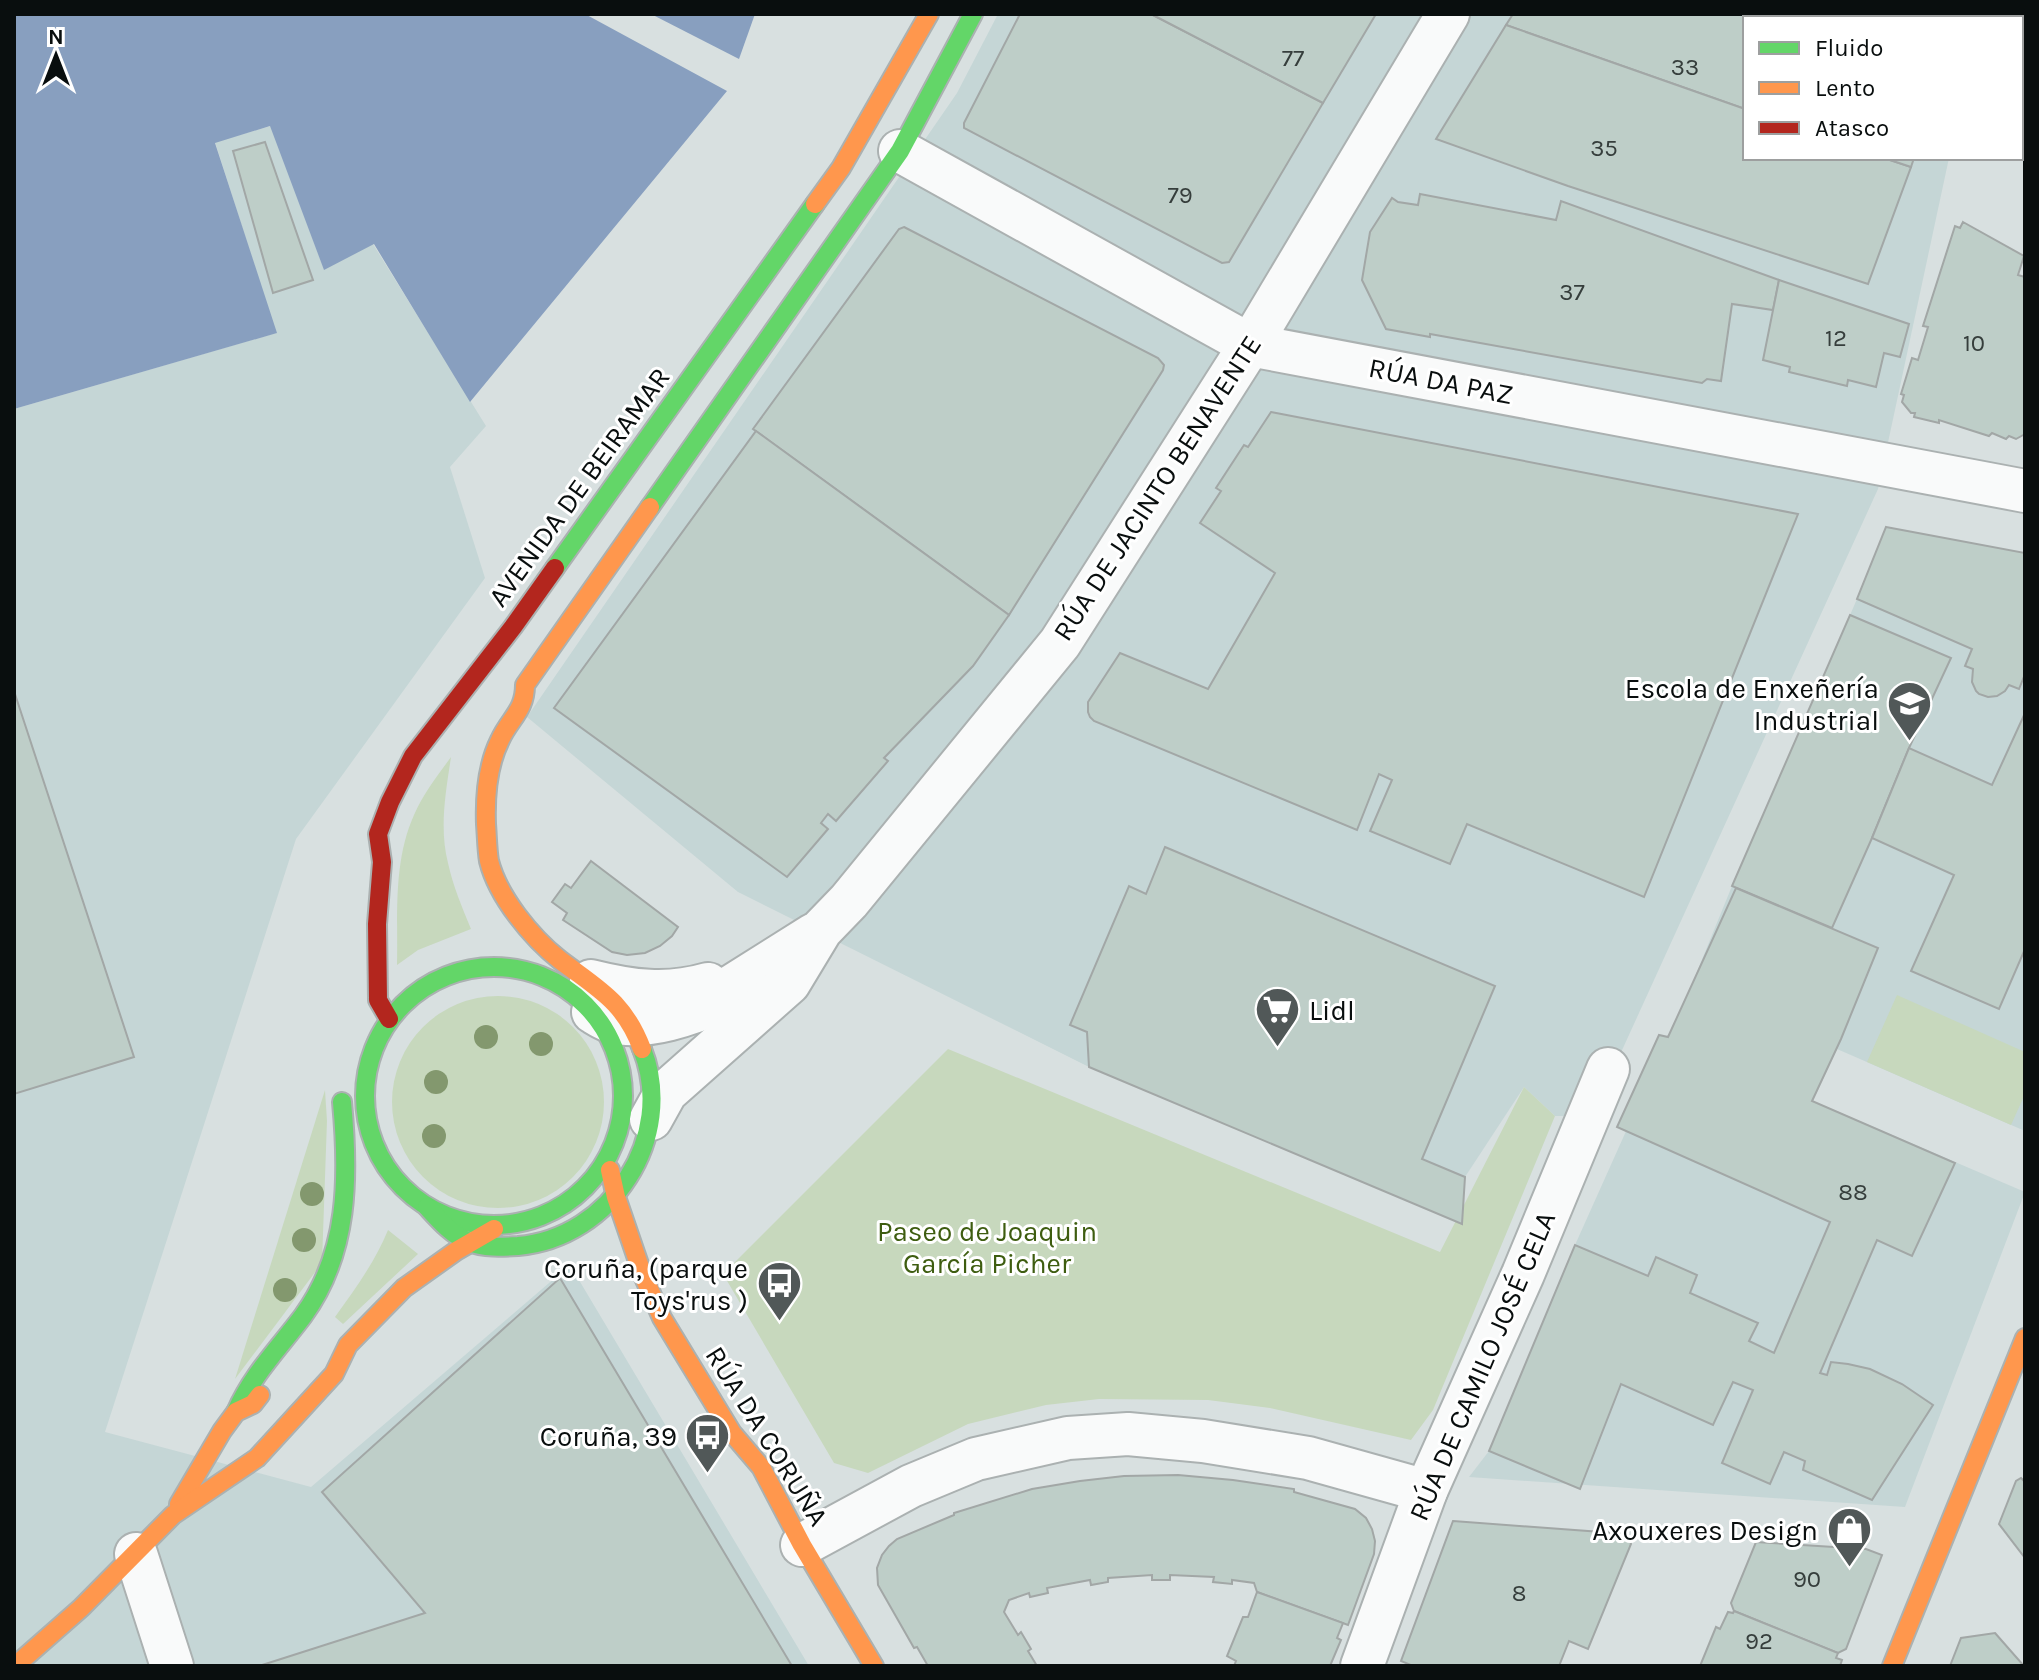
<svg xmlns="http://www.w3.org/2000/svg" width="2039" height="1680" font-family="Karla,sans-serif">
<style>
.built{fill:#c5d6d6}
.green{fill:#c7d8bd}
.water{fill:#889fbf}
.building{fill:#becec8;stroke:#a2a7a6;stroke-width:2}
.lines{fill:none;stroke-linecap:round;stroke-linejoin:round}
.street-casing{stroke:#abb1b1;stroke-width:46}
.fast-casing{stroke:#abb1b1;stroke-width:22}
.slow-casing{stroke:#abb1b1;stroke-width:22}
.jam-casing{stroke:#abb1b1;stroke-width:22}
.street{stroke:#f9fafa;stroke-width:42}
.fast{stroke:#63d668;stroke-width:18}
.slow{stroke:#ff974d;stroke-width:18}
.jam{stroke:#b3261e;stroke-width:18}
.tree{fill:#83986e}
.labels{text-anchor:middle;dominant-baseline:central;stroke-width:6;stroke-linejoin:round;paint-order:stroke}
.number-label{font-size:24px;fill:#363e3c}
.street-label{font-size:28px;fill:#090e0e;stroke:#fff}
.poi-label{font-size:28px;fill:#090e0e;stroke:#fff;text-anchor:end}
.park-label{font-size:28px;fill:#3e5d10;stroke:#fff}
</style>
<rect width="100%" height="100%" fill="#d8e0e0"/>
<g class="built">
<path d="M998,14H2010L2008,18H1745V158H1949L1878,489L1592,1116H1555L1524,1087L1465,1177L1462,1224L1089,1067L738,892L527,717L957,93Z"/>
<path d="M271,126L324,269L373,244L486,426L450,467L485,578L296,839L105,1432L311,1487L570,1265L809,1666H14V409L276,333L215,142Z"/>
<path d="M2025,553V1131L1837,1049L1813,1101L2025,1192L1905,1507L1469,1477L1489,1451L1575,1245L1692,984L1732,886L1857,599Z"/>
</g>
<g class="green">
<path d="M451,757C446,791 439,828 448,863C453,886 462,907 471,929L418,950L397,965C398,914 393,862 414,815C423,794 438,775 451,757Z"/>
<path d="M1897,995L2025,1052V1094L2011,1125L1867,1062Z"/>
<circle cx="498" cy="1102" r="106"/>
<path d="M948,1049L1440,1252L1524,1087L1555,1116L1433,1410L1411,1440L1270,1408L1208,1400L1099,1399L1046,1405L968,1424L868,1473L834,1463L723,1274Z"/>
<path d="M325,1090L327,1121L322,1263L235,1379Z"/>
<path d="M388,1230L418,1254L343,1324L335,1317C355,1289 375,1262 388,1230Z"/>
</g>
<g class="water">
<path d="M14,14H585L727,91L470,402L374,244L324,270L270,126L215,143L277,333L14,409Z"/>
<path d="M651,14H755L739,59Z"/>
</g>
<g class="building">
<path d="M1020,14H1151L1323,103L1229,262L1222,263L964,128V123Z"/>
<path d="M1151,14H1376L1323,103Z"/>
<path d="M1513,14H1806L1816,18H1745V109L1506,25Z"/>
<path d="M1806,14H2006L2004,18H1816Z"/>
<path d="M1506,25L1745,109V158H1884L1911,167L1868,284L1568,186L1436,139Z"/>
<path d="M265,142L313,280L273,293L233,151Z"/>
<path d="M1884,158H1914L1911,167Z"/>
<path d="M1420,194L1556,220L1561,201L1779,280L1773,310L1732,304L1721,381L1707,379L1702,383L1430,334V337L1386,329L1362,280L1370,232L1392,198L1398,202L1418,205Z"/>
<path d="M1963,222L2024,256L2018,275L2025,277V434L2016,439L2009,436L2006,439L1992,433L1989,436L1939,420V423L1914,417L1915,413H1911L1902,402L1904,395L1901,394L1912,358L1918,360L1928,327L1923,326L1955,226L1960,228Z"/>
<path d="M904,227L1158,358L1164,365L1163,370L1009,615L753,429L899,229Z"/>
<path d="M1779,280L1909,324L1900,357L1884,353L1876,387L1848,380L1847,386L1789,372L1790,367L1763,360Z"/>
<path d="M1271,412L1798,514L1644,897L1467,824L1450,864L1370,831L1392,780L1379,774L1357,830L1094,721L1090,717L1088,712V702L1120,653L1208,689L1275,573L1200,523L1221,491L1216,488L1244,445L1248,447Z"/>
<path d="M756,431L1009,615L973,666L884,758L888,761L836,821L828,814L821,823L828,829L787,877L554,708Z"/>
<path d="M1886,527L2025,553V674L2019,689L2009,685L2005,691L1997,696L1988,697L1979,694L1976,691L1972,682L1973,669L1965,666L1972,649L1857,599Z"/>
<path d="M1850,615L1951,658L1909,748L1872,838L1832,928L1732,886Z"/>
<path d="M14,691L134,1057L14,1094Z"/>
<path d="M2025,713V949L1999,1009L1911,971L1954,875L1872,838L1909,748L1992,785Z"/>
<path d="M1165,847L1495,986L1422,1159L1465,1177L1462,1224L1089,1067L1087,1032L1070,1025L1129,886L1146,894Z"/>
<path d="M591,861L678,927L672,936L660,946L645,953L627,955L612,952L563,920L567,913L552,902L565,884L571,888Z"/>
<path d="M1736,888L1878,948L1841,1039L1812,1101L1955,1163L1912,1256L1877,1240L1820,1373L1827,1375L1831,1362L1848,1364L1870,1369L1902,1384L1933,1405L1872,1500L1803,1470L1805,1461L1784,1452L1770,1484L1722,1463L1753,1390L1733,1382L1713,1425L1621,1384L1580,1489L1489,1451L1575,1245L1648,1276L1656,1257L1697,1275L1690,1293L1758,1323L1749,1341L1774,1353L1830,1222L1617,1127L1659,1035L1668,1037Z"/>
<path d="M560,1278L792,1666H259L425,1613L322,1492Z"/>
<path d="M1178,1475L1233,1480L1294,1489V1492L1355,1509L1366,1518L1372,1529L1375,1541L1374,1554L1348,1625L1257,1592L1254,1583L1232,1580V1584L1213,1582L1214,1577L1170,1575V1580H1152V1575L1108,1578V1582L1091,1585L1090,1580L1047,1588L1048,1593L1030,1597L1029,1593L1009,1600L1004,1612L1018,1635L1021,1632L1031,1649L1028,1651L1037,1666H928L917,1647L914,1648L878,1585L877,1568L882,1555L889,1546L897,1539L954,1515V1513L1032,1489L1080,1481L1124,1476Z"/>
<path d="M2021,1478L2023,1480L2025,1478V1558L1999,1524L2016,1481Z"/>
<path d="M1453,1521L1628,1534L1631,1544L1588,1649L1569,1641L1559,1666H1413L1401,1661Z"/>
<path d="M1756,1542L1866,1549L1882,1555L1846,1649L1838,1653L1734,1611L1731,1603Z"/>
<path d="M1257,1592L1343,1623L1337,1638L1341,1640L1330,1666H1234L1236,1661L1227,1656L1243,1617H1248Z"/>
<path d="M1734,1611L1838,1653L1836,1658L1842,1660L1840,1666H1700L1716,1627L1720,1629L1728,1612L1733,1613Z"/>
<path d="M1995,1633L2024,1666H1950L1961,1638Z"/>
</g>
<g class="lines">
<defs>
<g id="street">
<path d="M900,151L1250,345L2025,491"/>
<path d="M591,981C631,991 667,996 708,984"/>
<path d="M593,1012C598,1015 604,1019 610,1021C645,1032 694,1013 726,999L732,986L813,935"/>
<path d="M651,1119L666,1092L789,983L821,930L849,901L1060,643L1250,345L1448,14"/>
<path d="M802,1545L911,1486L976,1459L1068,1438L1128,1434L1203,1441L1308,1458L1426,1491"/>
<path d="M136,1554L172,1666"/>
<path d="M1362,1666L1426,1491L1523,1274L1608,1069"/>
</g>
<g id="fast">
<path d="M650,507L900,151L973,14"/>
<path d="M555,568L815,204"/>
<circle cx="494" cy="1096" r="129"/>
<path d="M427,1207C439,1220 452,1235 469,1242C484,1248 502,1247 518,1246C611,1238 677,1137 642,1049"/>
<path d="M236,1412C252,1375 279,1348 303,1316C349,1253 349,1177 342,1102"/>
</g>
<g id="slow">
<path d="M815,204L841,168L929,14"/>
<path d="M642,1049C624,1001 598,989 560,960C532,938 498,897 489,861C487,849 487,836 486,824C485,796 487,766 500,740C510,718 525,711 525,685L650,507"/>
<path d="M610,1170L616,1197L642,1273L662,1318L732,1433L761,1467L802,1545L874,1666"/>
<path d="M179,1504L222,1431L236,1412L253,1404L260,1395"/>
<path d="M15,1666L81,1608L173,1515L257,1458L334,1374L348,1345L404,1288L456,1251L494,1229"/>
<path d="M1892,1666L2025,1338"/>
</g>
<path id="jam" d="M389,1019L378,1000L377,924L382,862L378,834L390,802L413,756L513,627L555,568"/>
</defs>
<use href="#street" class="street-casing"/>
<use href="#fast" class="fast-casing"/>
<use href="#slow" class="slow-casing"/>
<use href="#jam" class="jam-casing"/>
<use href="#street" class="street"/>
<use href="#fast" class="fast"/>
<use href="#slow" class="slow"/>
<use href="#jam" class="jam"/>
</g>
<g class="tree">
<circle cx="486" cy="1037" r="12"/>
<circle cx="541" cy="1044" r="12"/>
<circle cx="436" cy="1082" r="12"/>
<circle cx="434" cy="1136" r="12"/>
<circle cx="312" cy="1194" r="12"/>
<circle cx="304" cy="1240" r="12"/>
<circle cx="285" cy="1290" r="12"/>
</g>
<defs>
<symbol id="university-pin" viewBox="-11 -11 22 30"><path d="M0 17L-7.5 6A9.5 9.5 0 1 1 7.5 6Z" fill="#515858" stroke="#fff"/><path d="M0-5L7-2L0 1L-7-2ZM-4 1L0 2.5L4 1V4Q0 6-4 4Z" fill="#fff"/></symbol>
<symbol id="supermarket-pin" viewBox="-11 -11 22 30"><path d="M0 17L-7.5 6A9.5 9.5 0 1 1 7.5 6Z" fill="#515858" stroke="#fff"/><path d="M-6-5.5h2.5l.6 2H6L4.5 2H-2.5L-4.4-4H-6ZM-1.5 3.2a1.3 1.3 0 1 0 .1 0ZM3 3.2a1.3 1.3 0 1 0 .1 0Z" fill="#fff"/></symbol>
<symbol id="bus-pin" viewBox="-11 -11 22 30"><path d="M0 17L-7.5 6A9.5 9.5 0 1 1 7.5 6Z" fill="#515858" stroke="#fff"/><path d="M-5-6H5V4H4V6H2V4H-2V6H-4V4H-5ZM-3.5-4V0h7V-4ZM-3.5 1.2v1.5H-2V1.2ZM2 1.2v1.5H3.5V1.2Z" fill="#fff"/></symbol>
<symbol id="shop-pin" viewBox="-11 -11 22 30"><path d="M0 17L-7.5 6A9.5 9.5 0 1 1 7.5 6Z" fill="#515858" stroke="#fff"/><path d="M-5-2.5h2.3a2.7 3.5 0 0 1 5.4 0H5L5.5 6h-11ZM-1.5-2.5h3a1.5 2.3 0 0 0-3 0Z" fill="#fff"/></symbol>
</defs>
<g fill-rule="evenodd">
<use href="#university-pin" x="1884" y="678" width="51" height="69"/>
<use href="#supermarket-pin" x="1252" y="984" width="51" height="69"/>
<use href="#bus-pin" x="754" y="1258" width="51" height="69"/>
<use href="#bus-pin" x="682" y="1410" width="51" height="69"/>
<use href="#shop-pin" x="1824" y="1504" width="51" height="69"/>
</g>
<g class="labels">
<g class="number-label">
<text x="1293" y="58">77</text>
<text x="1685" y="67">33</text>
<text x="1604" y="148">35</text>
<text x="1180" y="195">79</text>
<text x="1572" y="292">37</text>
<text x="1836" y="338">12</text>
<text x="1974" y="343">10</text>
<text x="1853" y="1192">88</text>
<text x="1807" y="1579">90</text>
<text x="1519" y="1593">8</text>
<text x="1759" y="1641">92</text>
</g>
<g class="street-label">
<text transform="translate(1441 381) rotate(11)">RÚA DA PAZ</text>
<text transform="translate(579 487) rotate(-54)">AVENIDA DE BEIRAMAR</text>
<text transform="translate(1157 488) rotate(-57)">RÚA DE JACINTO BENAVENTE</text>
<text transform="translate(1482 1366) rotate(-67)">RÚA DE CAMILO JOSÉ CELA</text>
<text transform="translate(767 1436) rotate(58)">RÚA DA CORUÑA</text>
</g>
<g class="poi-label">
<text x="1879" y="688">Escola de Enxeñería<tspan x="1879" dy="32">Industrial</tspan></text>
<text x="1309" y="1010" text-anchor="start">Lidl</text>
<text x="748" y="1268">Coruña, (parque<tspan x="748" dy="32">Toys'rus )</tspan></text>
<text x="677" y="1436">Coruña, 39</text>
<text x="1818" y="1530">Axouxeres Design</text>
</g>
<g class="park-label">
<text x="987" y="1231">Paseo de Joaquin<tspan x="987" dy="32">García Picher</tspan></text>
</g>
</g>
<rect width="2039" height="1680" fill="none" stroke="#090e0e" stroke-width="32"/>
<rect x="1743" y="16" width="280" height="144" fill="#ffffff" stroke="#9d9f9f" stroke-width="2"/>
<rect x="1759" y="42" width="40" height="12" fill="#63d668" stroke="#9d9f9f" stroke-width="2"/>
<text x="1815" y="56" font-size="24" fill="#090e0e">Fluido</text>
<rect x="1759" y="82" width="40" height="12" fill="#ff974d" stroke="#9d9f9f" stroke-width="2"/>
<text x="1815" y="96" font-size="24" fill="#090e0e">Lento</text>
<rect x="1759" y="122" width="40" height="12" fill="#b3261e" stroke="#9d9f9f" stroke-width="2"/>
<text x="1815" y="136" font-size="24" fill="#090e0e">Atasco</text>
<g transform="translate(56 56)" stroke="#ffffff" stroke-width="6" paint-order="stroke">
<path d="M0-6L14 30L0 20L-14 30Z" fill="#090e0e"/>
<text y="-12" font-size="22" font-weight="bold" text-anchor="middle" fill="#090e0e">N</text>
</g>
</svg>
